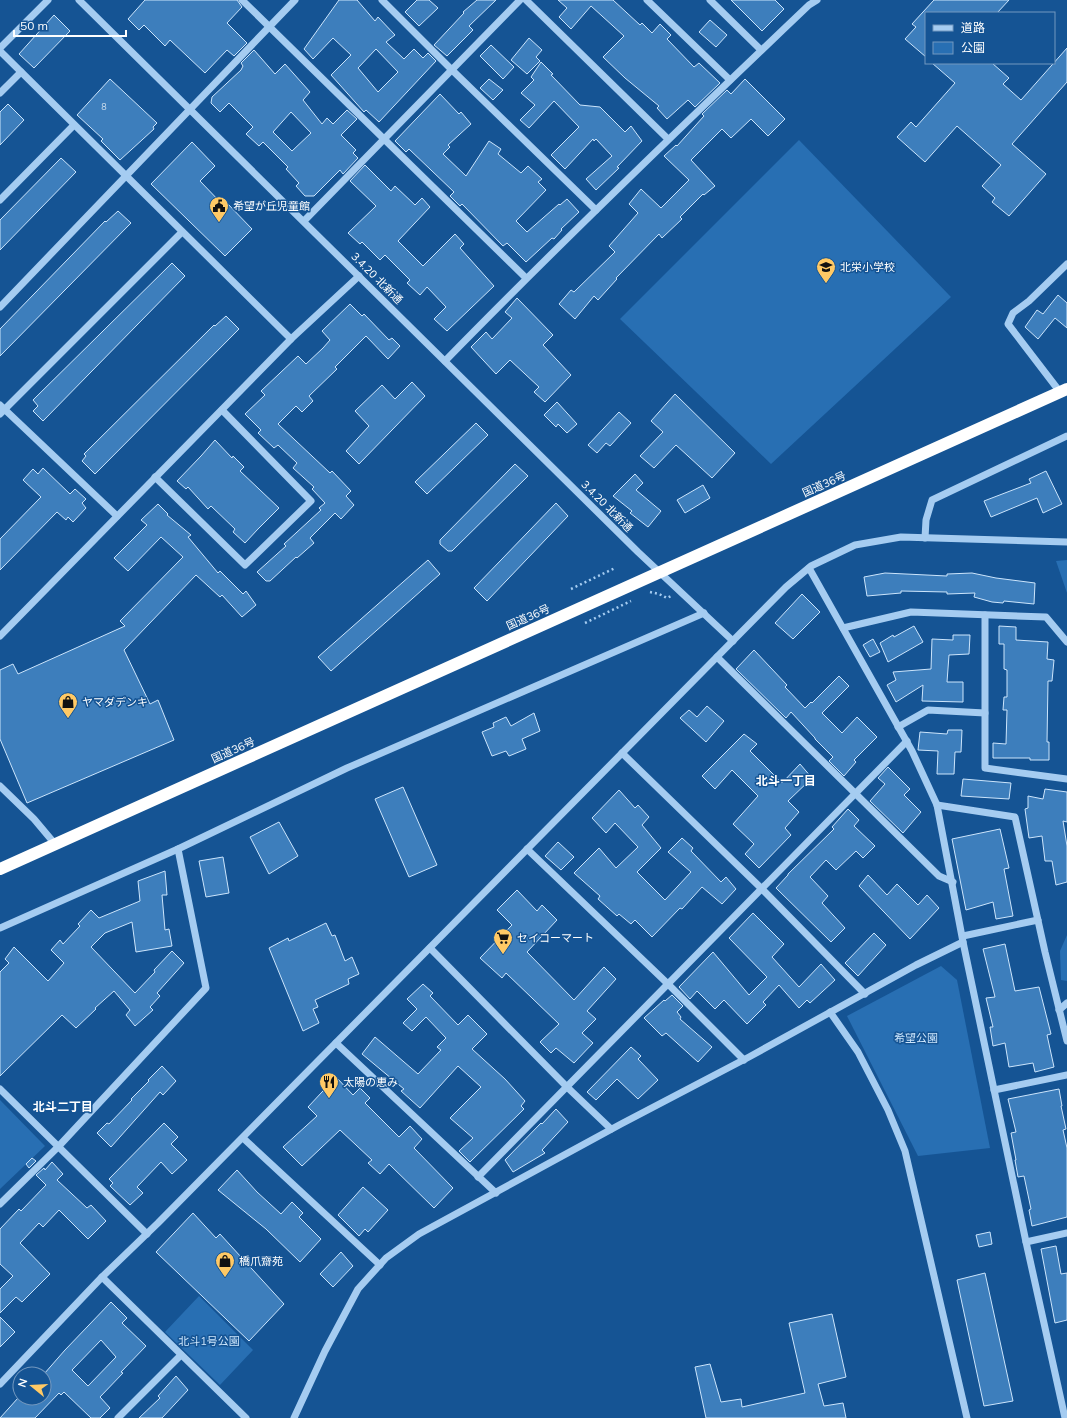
<svg xmlns="http://www.w3.org/2000/svg" width="1067" height="1418" font-family="Mulish,'Noto Sans JP',sans-serif">
<style>
.green{fill:#286fb3}
.building{fill:#3d7ebc;stroke:#cce5fc;fill-rule:evenodd}
.lines{fill:none;stroke-linecap:round;stroke-linejoin:round}
.path{stroke:#a5ccf1;stroke-width:2.5;stroke-dasharray:2 3;stroke-linecap:butt}
.minor{stroke:#a5ccf1;stroke-width:7}
.highway{stroke:#fff;stroke-width:12}
.labels{text-anchor:middle;dominant-baseline:central;stroke-width:3;stroke-linejoin:round;paint-order:stroke}
.number-label{font-size:9px;fill:#cedfee}
.poi-label{font-size:11px;fill:#fff;stroke:#155494;text-anchor:start}
.street-label{font-size:11px;fill:#fff;stroke:#155494}
.park-label{font-size:11px;fill:#cce5fc;stroke:#155494}
.neighbourhood-label{font-size:12px;font-weight:bold;fill:#fff;stroke:#155494}
</style>
<rect width="100%" height="100%" fill="#155494"/>
<g class="green">
<path d="M799,140L951,297L771,464L620,319Z"/>
<path d="M1067,560V593L1056,561Z"/>
<path d="M1067,935V981L1061,980L1060,951Z"/>
<path d="M941,966L957,980L990,1148L918,1156L847,1016Z"/>
<path d="M0,1100L45,1146L0,1189Z"/>
<path d="M199,1296L253,1350L220,1385L165,1332Z"/>
</g>
<g class="building">
<path d="M145,0H237L242,7L227,23L247,43L234,56L227,50L205,73L170,40L165,46L144,25L139,30L128,19Z"/>
<path d="M339,0H357L375,21L378,17L395,35L386,42L404,59L414,49L423,58L428,53L436,61L379,122L366,110L364,112L331,75L351,55L333,38L313,59L304,49ZM376,49L398,72L378,92L358,68Z"/>
<path d="M417,0H429L438,8L419,26L405,12Z"/>
<path d="M477,0H496L469,26L473,30L447,56L434,45L464,13L463,12Z"/>
<path d="M558,0H613L640,25L642,23L652,33L660,24L671,35L667,39L694,67L699,63L720,83L695,107L688,100L667,119L657,108L659,106L625,78L603,57L624,36L591,6L571,29L559,17L567,8Z"/>
<path d="M731,0H775L784,9L762,31Z"/>
<path d="M934,0H1009L997,13H926V57L905,39L916,27L912,24Z"/>
<path d="M54,15L70,31L34,68L19,54Z"/>
<path d="M710,20L727,35L716,47L699,32Z"/>
<path d="M529,38L542,50L536,57L540,61L527,74L511,60Z"/>
<path d="M491,45L514,67L503,79L480,56Z"/>
<path d="M1067,48V82L1012,144L1046,174L1009,216L992,202L995,198L982,186L1001,165L957,126L925,162L897,137L911,122L916,127L955,83L932,63H992L1009,78L1003,84L1021,100Z"/>
<path d="M254,50L275,74L285,64L310,92L303,100L322,124L327,118L333,124L347,110L357,119L341,135L356,150L353,153L358,158L343,174L340,170L314,196H305L296,186L299,183L286,169L288,167L263,142L259,146L246,134L253,127L229,103L220,112L211,103L212,97L241,70L243,66L241,63ZM291,112L311,133L292,151L273,132Z"/>
<path d="M541,62L553,74L551,75L580,105L600,107L625,132L631,126L642,141L617,167L619,168L596,190L586,179L612,156L596,139L594,141L593,139L565,169L551,155L579,127L554,101L529,128L520,120L535,105L521,93L534,80L531,77Z"/>
<path d="M110,79L157,123L153,127L154,129L120,160L101,141L103,139L77,115Z"/>
<path d="M489,79L503,90L493,100L480,88Z"/>
<path d="M745,79L785,119L768,136L751,119L731,138L722,129L691,160L715,186L704,195L703,194L680,217L682,219L662,238L659,234L616,278L617,279L598,300L594,296L575,319L559,304L571,290L574,292L615,252L609,246L638,213L629,204L641,189L661,208L689,180L664,156L676,145L677,146L704,116L702,114L727,90L731,94Z"/>
<path d="M440,94L459,114L461,112L471,124L448,145L450,147L443,154L466,176L489,141L501,149L498,154L521,173L528,166L542,179L538,182L546,190L516,221L527,232L559,204L560,205L567,199L579,212L561,229L562,230L554,239L552,238L526,262L507,243L503,246L462,204L460,206L450,196L454,192L409,149L406,152L395,141Z"/>
<path d="M8,104L24,120L0,145V112Z"/>
<path d="M192,142L215,166L200,181L223,205L226,202L252,229L225,256L151,184Z"/>
<path d="M61,158L76,172L0,250V220Z"/>
<path d="M365,165L391,191L395,186L415,205L422,198L430,207L398,241L423,266L455,234L464,244L460,248L494,286L447,331L434,319L446,307L427,287L420,295L407,283L410,280L385,255L380,260L362,242L360,244L348,233L376,206L350,181Z"/>
<path d="M118,211L131,223L0,356V329L105,221L106,222Z"/>
<path d="M172,263L185,276L43,421L33,411L38,406L33,400Z"/>
<path d="M1058,295L1067,303V328L1055,318L1038,339L1025,327L1037,310L1043,314Z"/>
<path d="M517,298L553,335L543,345L571,375L545,402L534,392L539,387L510,360L496,374L471,347L486,332L492,339L512,318L505,312Z"/>
<path d="M350,304L362,316L364,314L389,340L392,338L400,346L388,359L366,336L335,367L337,369L309,396L313,401L302,412L296,406L278,424L330,473L332,471L351,491L346,496L354,505L341,519L335,513L310,538L314,543L297,558L296,557L270,581H266L257,572L286,546L284,544L321,510L319,508L325,503L312,489L314,487L293,468L297,463L278,445L274,448L258,433L261,430L245,414L265,395L261,391L298,356L306,364L323,348L330,340L322,331Z"/>
<path d="M226,316L239,329L95,474L82,461L86,456L84,454L214,325L215,326Z"/>
<path d="M412,382L425,396L359,464L346,451L369,426L355,411L382,385L395,399Z"/>
<path d="M675,394L735,453L712,478L676,445L654,468L640,456L663,432L651,421Z"/>
<path d="M557,402L577,424L567,433L558,424L556,427L544,415Z"/>
<path d="M619,412L631,423L610,446L606,443L597,453L588,445Z"/>
<path d="M476,423L488,435L427,494L415,482Z"/>
<path d="M215,440L232,458L233,456L244,467L240,471L279,508L258,529L245,543L233,532L235,529L211,506L208,509L188,487L186,489L177,481L201,456Z"/>
<path d="M515,464L528,476L452,551H448L440,544V540Z"/>
<path d="M43,468L70,494L75,489L86,499L82,503L86,508L73,522L68,517L66,520L57,512L0,570V539L41,497L23,480L33,469L38,474Z"/>
<path d="M1046,471L1062,504L1043,513L1037,498L991,517L984,501L1031,483L1029,479Z"/>
<path d="M635,474L643,483L636,490L661,511L648,527L630,513L632,511L613,496Z"/>
<path d="M703,485L710,498L685,513L677,500Z"/>
<path d="M556,503L568,516L487,601L474,588Z"/>
<path d="M158,504L168,514L167,515L191,535L188,537L218,573L220,571L243,594L246,591L256,605L242,617L222,595L220,597L196,575L124,650L150,704L158,700L174,740L27,803L0,739V670L13,664L18,674L125,626L120,621L183,557L161,537L128,571L114,558L147,525L141,520Z"/>
<path d="M428,560L440,574L331,671L318,657Z"/>
<path d="M885,573L947,576V574L972,573L996,578L1035,583L1034,604L1004,601L1003,603L992,602L974,597L975,593L947,594V592L901,591V593L867,596L864,577Z"/>
<path d="M802,594L820,612L793,639L775,623Z"/>
<path d="M914,626L923,642L888,662L880,643L893,635L894,637Z"/>
<path d="M999,626L1016,627V640L1048,642L1047,659L1054,660L1052,681H1048L1047,742H1049V760H1030V758H993V743L1006,744L1007,710H1003L1004,697H1007V670L1004,669V644H999Z"/>
<path d="M953,635H970L969,654L949,655L947,682H963V702L922,701L923,685L896,702L887,685L896,680L893,672L931,669L932,639L953,640Z"/>
<path d="M873,639L880,652L870,657L863,645Z"/>
<path d="M754,650L787,685L785,687L805,708L811,702L812,703L839,676L849,686L822,713L842,733L857,717L877,737L854,760L856,762L844,776L829,761L833,757L815,739V738L791,712L786,718L736,669Z"/>
<path d="M707,706L724,721L706,742L680,718L689,710L697,717Z"/>
<path d="M534,713L540,731L522,739L526,749L509,756L506,751L492,756L482,732L494,727L493,723L506,717L511,726Z"/>
<path d="M948,730H962L961,752H955L954,774H937L938,751L918,750L920,732L947,734Z"/>
<path d="M744,734L757,744L750,751L782,783L800,764L812,778L788,801L799,812L785,828L791,835L759,868L745,854L754,844L733,824L758,796L732,770L715,789L702,776Z"/>
<path d="M888,767L910,789L904,795L921,812L903,833L870,801L885,784L878,778Z"/>
<path d="M963,779L1011,783L1009,799L961,796Z"/>
<path d="M403,787L437,865L409,877L375,799Z"/>
<path d="M1045,789L1067,792V822L1063,821L1067,846V882L1056,885L1052,861H1045L1042,836L1029,838L1025,809L1028,808V796L1043,799Z"/>
<path d="M619,790L635,808L638,805L649,817L642,825L661,848L637,872L665,900L691,872L668,852L682,838L693,848L691,851L721,882L726,877L736,889L722,904L702,887L682,909L680,908L652,937L635,920L631,924L619,914L617,916L598,899L600,896L574,873L599,848L616,868L638,847L615,823L606,833L592,818Z"/>
<path d="M848,809L859,820L854,826L875,846L863,858L856,851L836,870L826,860L810,877L828,896L822,903L845,928L831,942L776,888L788,875V874L834,829L832,827Z"/>
<path d="M279,822L298,856L269,874L250,837Z"/>
<path d="M1000,829L1009,868L1004,869L1013,916L996,919L993,902L966,910L952,839Z"/>
<path d="M558,842L574,857L561,870L545,856Z"/>
<path d="M223,857L229,893L206,897L199,861Z"/>
<path d="M165,871L167,895H162L165,930L169,929L172,946L136,952L132,922L105,933L91,947L135,993L155,972L154,970L172,951L184,963L157,993L160,996L150,1007L153,1010L135,1026L126,1015L130,1010L114,991L95,1008L96,1009L76,1028L62,1015L0,1076V972L9,963L5,959L14,947L48,981L64,963L51,950L60,940L63,944L80,926L78,924L91,910L99,918L140,901L138,881Z"/>
<path d="M868,875L887,895L897,884L918,905L927,895L939,908L910,939L859,886Z"/>
<path d="M517,890L537,911L542,905L557,920L527,952L574,1000L604,967L616,979L587,1011L596,1019L582,1033L593,1043L574,1063L556,1048L551,1053L540,1042L559,1024L506,973L502,978L480,958L512,925L497,910Z"/>
<path d="M753,913L784,944L772,957L799,987L821,964L835,980L810,1003L807,1000L799,1008L779,985L763,1002L766,1005L747,1024L724,1000L715,1009L697,991L690,999L679,987L713,952L749,995L767,977L729,938Z"/>
<path d="M326,923L332,936L335,935L345,961L352,957L359,974L348,979L349,984L315,1000L318,1007L313,1009L319,1023L303,1031L269,948L288,938L289,941Z"/>
<path d="M874,933L886,945L858,976L845,963Z"/>
<path d="M1005,944L1015,991L1039,987L1051,1034L1047,1035L1054,1067L1035,1072L1033,1063L1009,1067L1005,1043L993,1046L990,1027H993L986,998L995,997L983,949Z"/>
<path d="M423,984L433,993L430,996L458,1025L468,1015L487,1034L472,1049L505,1079L525,1101L521,1106L524,1109L470,1162L459,1151L473,1138L450,1118L481,1087L458,1066L420,1108L401,1091L404,1089L362,1054L375,1037L418,1074L441,1050L437,1047L446,1038L426,1017L412,1031L403,1023L417,1009L407,999Z"/>
<path d="M672,995L683,1006L677,1012L681,1017L680,1019L712,1047L698,1062L666,1033L662,1036L644,1018L664,1000L665,1001Z"/>
<path d="M631,1047L641,1056L638,1059L658,1080L638,1099L617,1079L596,1100L587,1092Z"/>
<path d="M162,1066L176,1081L163,1095L160,1092L111,1147L97,1133L107,1123L109,1124L132,1100L131,1099L149,1081L148,1080Z"/>
<path d="M336,1077L353,1095L360,1088L370,1098L365,1103L399,1137L410,1126L422,1139L414,1148L453,1188L434,1208L389,1164L380,1174L368,1163L372,1160L340,1130L302,1166L283,1147L317,1116L308,1107Z"/>
<path d="M1059,1089L1062,1106H1061L1066,1129L1063,1130L1067,1148V1217L1032,1226L1029,1210L1031,1209L1024,1176L1018,1177L1015,1160H1016L1011,1133L1016,1132L1008,1099Z"/>
<path d="M556,1109L568,1122L542,1150L545,1153L513,1172L505,1160L541,1123L542,1124Z"/>
<path d="M164,1123L178,1137L171,1144L187,1160L172,1174L161,1162L137,1187L143,1193L130,1205L110,1186L113,1183L109,1179Z"/>
<path d="M32,1158L36,1161L29,1168L26,1164Z"/>
<path d="M52,1162L63,1174L57,1180L87,1208L91,1205L106,1221L88,1239L59,1210L43,1227L39,1223L20,1243L50,1274L22,1302L16,1297L0,1313V1289L13,1276L0,1264V1229L19,1209L21,1211L46,1185L36,1175L44,1168L45,1170Z"/>
<path d="M237,1170L257,1192L281,1214L292,1202L303,1213L299,1217L321,1239L300,1262L266,1229L218,1190Z"/>
<path d="M363,1187L388,1210L368,1232L365,1229L359,1236L338,1215Z"/>
<path d="M193,1213L216,1238L220,1234L284,1304L249,1341L156,1252Z"/>
<path d="M990,1232L992,1244L979,1247L976,1235Z"/>
<path d="M1056,1246L1061,1274L1067,1273V1320L1055,1323L1041,1249Z"/>
<path d="M341,1252L353,1266L333,1287L320,1274Z"/>
<path d="M985,1273L1013,1401L984,1406L957,1280Z"/>
<path d="M111,1302L127,1318L122,1323L146,1346L121,1372L123,1373L100,1397L110,1408L100,1418H91L64,1392L61,1395L59,1393L35,1418H0L18,1398H44V1374L65,1350ZM101,1340L116,1357L88,1386L72,1370Z"/>
<path d="M832,1314L846,1377L818,1384L824,1406L843,1403L846,1418H706L695,1367L710,1364L721,1402L741,1399L742,1407L805,1393L789,1323Z"/>
<path d="M0,1317L15,1332L0,1347Z"/>
<path d="M176,1376L188,1390L162,1418H139L160,1398L158,1396Z"/>
</g>
<g class="lines">
<g class="path">
<path d="M571,589L615,568"/>
<path d="M650,592L659,594L667,598L671,596"/>
<path d="M585,623L631,601"/>
</g>
<g class="minor">
<path d="M79,0L638,552L733,641"/>
<path d="M242,0L526,278"/>
<path d="M382,0L452,70L596,210"/>
<path d="M526,0L668,139"/>
<path d="M647,0L730,80"/>
<path d="M710,0L761,50"/>
<path d="M0,48L48,0"/>
<path d="M0,51L291,339"/>
<path d="M0,93L21,72"/>
<path d="M0,200L74,125"/>
<path d="M304,221L520,0"/>
<path d="M0,307L295,0"/>
<path d="M445,361C564,239 686,122 809,5L817,0"/>
<path d="M1060,392L1008,324L1013,313L1029,301L1067,264"/>
<path d="M0,405L117,516"/>
<path d="M0,414L182,232"/>
<path d="M155,477L245,565L311,501L222,410"/>
<path d="M925,538L926,520L932,500L1067,436"/>
<path d="M809,568L912,751L937,805L963,942L1026,1242L1065,1418"/>
<path d="M985,615V768L1067,779"/>
<path d="M843,628L911,612L1046,617L1067,642"/>
<path d="M0,636L291,339L359,276"/>
<path d="M717,657L939,876L953,882"/>
<path d="M898,727L928,710L985,713"/>
<path d="M622,753L762,889L865,994"/>
<path d="M0,786L34,819L55,844"/>
<path d="M937,805L1015,817L1045,952L1067,1041"/>
<path d="M527,849L668,984L744,1060"/>
<path d="M0,928L178,849L347,768L704,613"/>
<path d="M963,936L1038,920"/>
<path d="M430,948L567,1087L611,1129"/>
<path d="M1059,1010L1067,1003"/>
<path d="M830,1012L858,1052L888,1110L905,1151L967,1418"/>
<path d="M336,1043L496,1193"/>
<path d="M0,1089L147,1234"/>
<path d="M994,1090L1067,1075"/>
<path d="M243,1138L380,1265"/>
<path d="M478,1177L907,741"/>
<path d="M0,1204L58,1147L206,988L178,849"/>
<path d="M1026,1242L1067,1233"/>
<path d="M102,1277L246,1418"/>
<path d="M0,1384L102,1277L158,1223L786,587L811,566L855,545L901,537L1067,542"/>
<path d="M118,1418L181,1355"/>
<path d="M294,1418L325,1351L358,1289L386,1258L419,1234L621,1124L749,1057L916,965L963,942"/>
</g>
<path class="highway" d="M0,869L1067,389"/>
</g>
<defs>
<symbol id="civic-pin" viewBox="-11 -11 22 30"><path d="M0 17L-7.5 6A9.5 9.5 0 1 1 7.5 6Z" fill="#ffc965" stroke="#155494"/><path d="M-.6-6.5H3V-4.5H.6V-3L4-1V1h2V6H-6V1h2V-1L-.6-3ZM-1.2 2.5V6h2.4V2.5Z" fill="#111"/></symbol>
<symbol id="school-pin" viewBox="-11 -11 22 30"><path d="M0 17L-7.5 6A9.5 9.5 0 1 1 7.5 6Z" fill="#ffc965" stroke="#155494"/><path d="M0-5L7-2L0 1L-7-2ZM-4 1L0 2.5L4 1V4Q0 6-4 4Z" fill="#111"/></symbol>
<symbol id="shop-pin" viewBox="-11 -11 22 30"><path d="M0 17L-7.5 6A9.5 9.5 0 1 1 7.5 6Z" fill="#ffc965" stroke="#155494"/><path d="M-5-2.5h2.3a2.7 3.5 0 0 1 5.4 0H5L5.5 6h-11ZM-1.5-2.5h3a1.5 2.3 0 0 0-3 0Z" fill="#111"/></symbol>
<symbol id="supermarket-pin" viewBox="-11 -11 22 30"><path d="M0 17L-7.5 6A9.5 9.5 0 1 1 7.5 6Z" fill="#ffc965" stroke="#155494"/><path d="M-6-5.5h2.5l.6 2H6L4.5 2H-2.5L-4.4-4H-6ZM-1.5 3.2a1.3 1.3 0 1 0 .1 0ZM3 3.2a1.3 1.3 0 1 0 .1 0Z" fill="#111"/></symbol>
<symbol id="restaurant-pin" viewBox="-11 -11 22 30"><path d="M0 17L-7.5 6A9.5 9.5 0 1 1 7.5 6Z" fill="#ffc965" stroke="#155494"/><path d="M-5-6h1v4h1v-4h1v4h1v-4h1v5L-1.5 .5V6h-2V.5L-5-1ZM5-6V6H3V1.5H1.5Q1.5-4 5-6Z" fill="#111"/></symbol>
</defs>
<g fill-rule="evenodd">
<use href="#civic-pin" x="208" y="195" width="22" height="30"/>
<use href="#school-pin" x="815" y="256" width="22" height="30"/>
<use href="#shop-pin" x="57" y="691" width="22" height="30"/>
<use href="#supermarket-pin" x="492" y="927" width="22" height="30"/>
<use href="#restaurant-pin" x="318" y="1071" width="22" height="30"/>
<use href="#shop-pin" x="214" y="1250" width="22" height="30"/>
</g>
<g class="labels">
<g class="number-label">
<text x="104" y="106">8</text>
</g>
<g class="poi-label">
<text x="233" y="206">希望が丘児童館</text>
<text x="840" y="267">北栄小学校</text>
<text x="82" y="702">ヤマダデンキ</text>
<text x="517" y="938">セイコーマート</text>
<text x="343" y="1082">太陽の恵み</text>
<text x="239" y="1261">橋爪齋苑</text>
</g>
<g class="street-label">
<text transform="translate(377 278) rotate(45)">3.4.20 北新通</text>
<text transform="translate(824 484) rotate(-24)">国道36号</text>
<text transform="translate(607 506) rotate(45)">3.4.20 北新通</text>
<text transform="translate(528 617) rotate(-24)">国道36号</text>
<text transform="translate(233 750) rotate(-24)">国道36号</text>
</g>
<g class="park-label">
<text x="916" y="1038">希望公園</text>
<text x="209" y="1341">北斗1号公園</text>
</g>
<g class="neighbourhood-label">
<text x="786" y="780">北斗一丁目</text>
<text x="63" y="1106">北斗二丁目</text>
</g>
</g>
<rect x="925" y="12" width="130" height="52" fill="#155494" stroke="#7398bf"/>
<rect x="933" y="25" width="20" height="6" fill="#a5ccf1" stroke="#7398bf"/>
<text x="961" y="32" font-size="12" fill="#ffffff">道路</text>
<rect x="933" y="42" width="20" height="12" fill="#286fb3" stroke="#7398bf"/>
<text x="961" y="52" font-size="12" fill="#ffffff">公園</text>
<g transform="translate(32 1386) rotate(288)"><circle r="19" fill="#155494" stroke="#7398bf"/>
<path d="M0-3L7 15L0 10L-7 15Z" fill="#ffc965"/>
<text y="-6" font-size="11" font-weight="bold" text-anchor="middle" fill="#ffffff">N</text>
</g>
<path d="M14 30v6h112v-6" fill="none" stroke="#ffffff" stroke-width="2"/>
<text x="20" y="30" font-size="12" fill="#ffffff" stroke="#155494" stroke-width="3" paint-order="stroke">50 m</text>
</svg>
